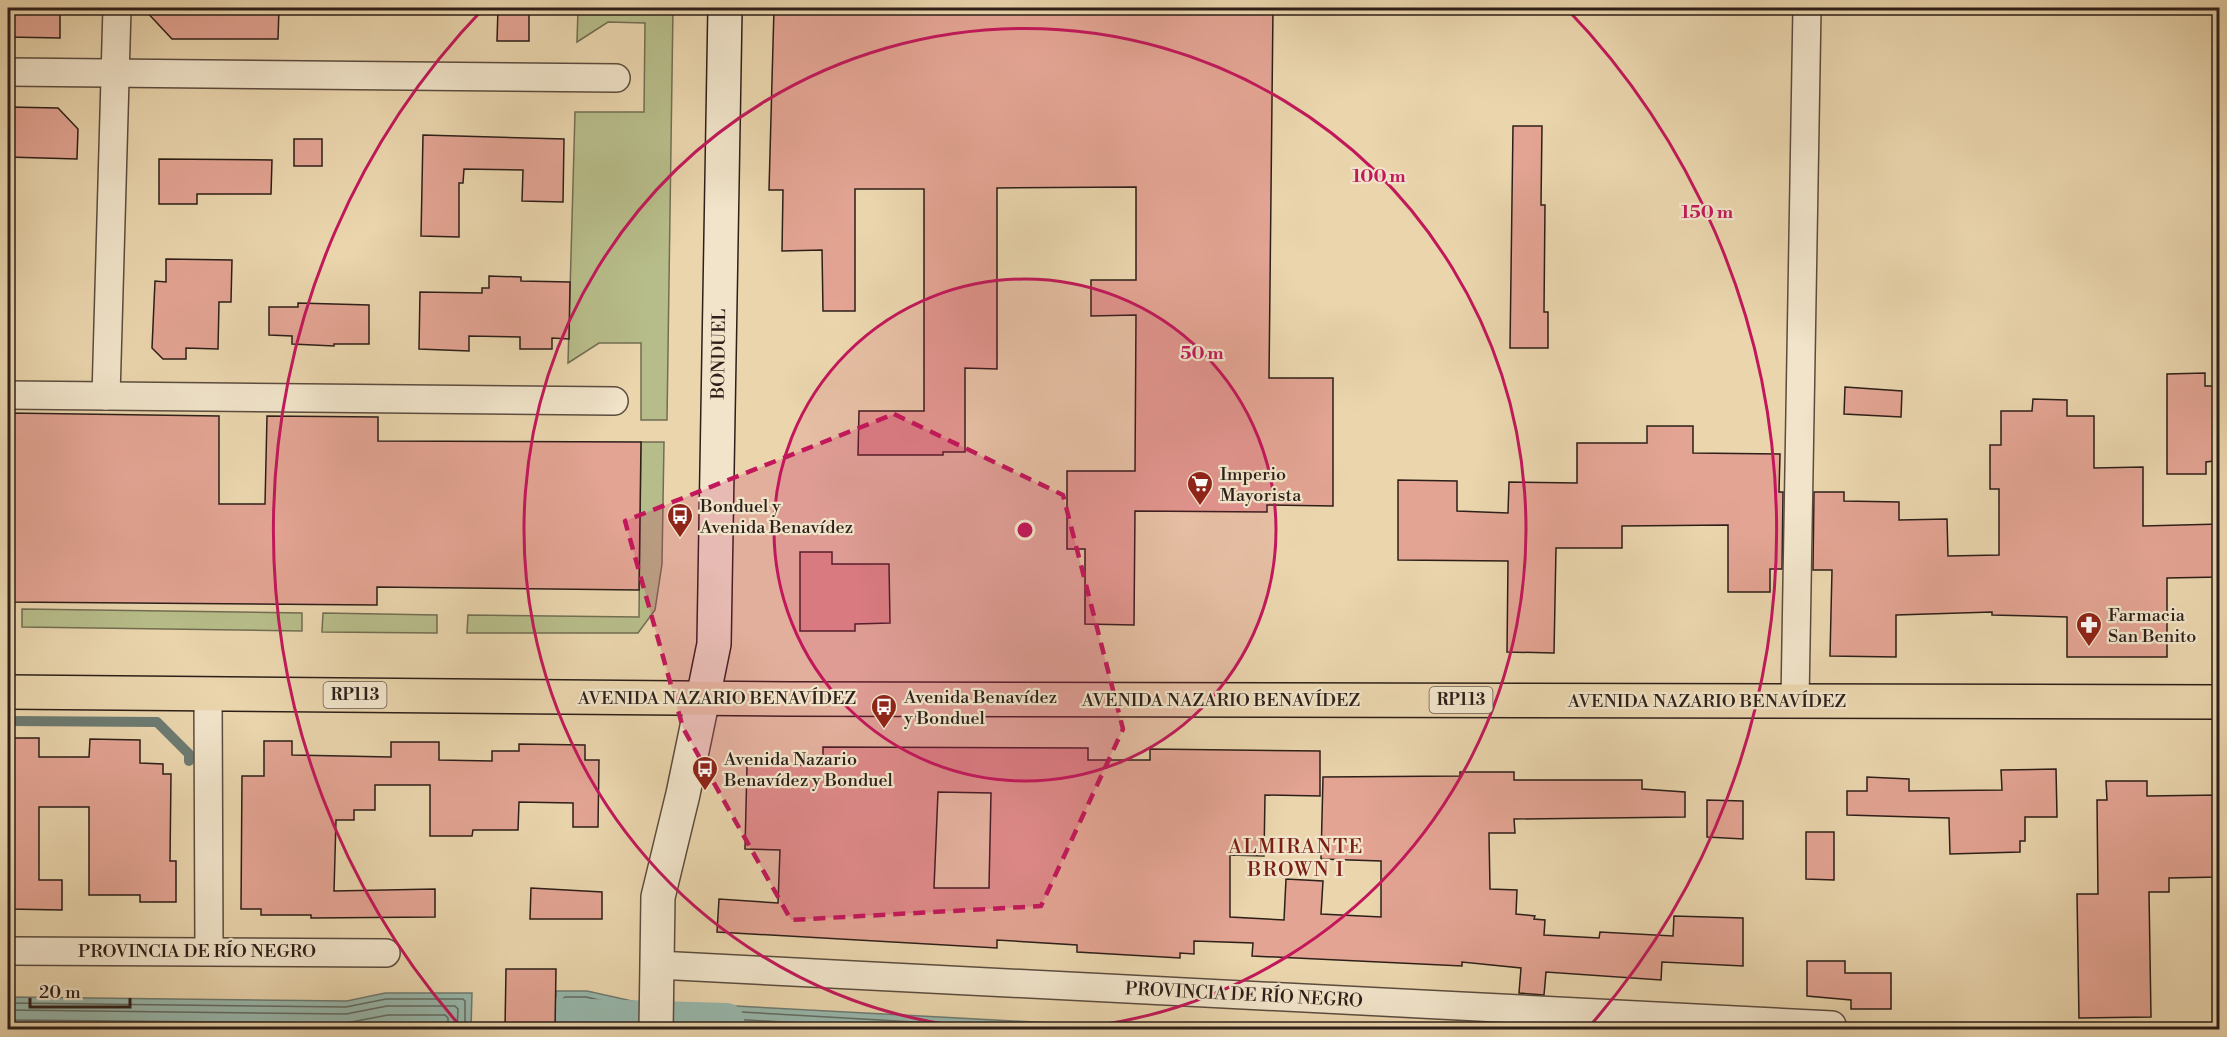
<svg xmlns="http://www.w3.org/2000/svg" width="2227" height="1037" font-family="'Libre Bodoni',serif">
<style>
.green{fill:#b7bd8a;stroke:#726e52;stroke-width:1.5}
.water{fill:#98b8ad;stroke:#6d7b72;stroke-width:1.5}
.lines{fill:none;stroke-linecap:round;stroke-linejoin:round}
.shore{stroke:#626c63;stroke-width:1.5}
.stream{stroke:#6d7b72;stroke-width:10}
.canal{stroke:#98b8ad;stroke-width:34}
.building{fill:#e3a493;stroke:#2d1f19;stroke-width:1.5;fill-rule:evenodd}
.minor-casing{stroke:#5c4c3e;stroke-width:30}
.tertiary-casing{stroke:#5c4c3e;stroke-width:36}
.secondary-casing{stroke:#2d1f19;stroke-width:36}
.primary-casing{stroke:#2d1f19;stroke-width:36}
.minor{stroke:#f1e4ca;stroke-width:27}
.tertiary{stroke:#f1e4ca;stroke-width:33}
.secondary{stroke:#f1e4ca;stroke-width:33}
.primary{stroke:#ead5ad;stroke-width:33}
.marked{fill:#c2185b;fill-opacity:0.2;stroke:#c2185b;stroke-width:4.5;stroke-dasharray:12 8;stroke-linejoin:round}
.ring{fill:none;stroke:#c2185b;stroke-width:3}
.labels{text-anchor:middle;dominant-baseline:central;stroke-width:4.5;stroke-linejoin:round;paint-order:stroke}
.shield{fill:#f1e4ca;stroke:#685a4e;stroke-width:1.5}
.shield-label{font-size:16px;font-weight:bold;fill:#2d1f19}
.street-label{font-size:18px;fill:#2d1f19;stroke:#f1e4ca}
.poi-label{font-size:18px;fill:#2d1f19;stroke:#f1e4ca;text-anchor:start}
.neighbourhood-label{font-size:20px;letter-spacing:1.5px;fill:#7a1f14;stroke:#f1e4ca}
.centre{fill:#c2185b;stroke:#f1e4ca;stroke-width:3}
.ring-label{font-size:18px;text-anchor:middle;font-weight:bold;fill:#c2185b;stroke:#f1e4ca;stroke-width:4.5;stroke-linejoin:round;paint-order:stroke}
</style>
<rect width="100%" height="100%" fill="#ead5ad"/>
<filter id="stains"><feTurbulence type="fractalNoise" baseFrequency=".00333" numOctaves="4"/><feColorMatrix values="0 0 0 0 .2 0 0 0 0 .09 0 0 0 0 .02 0 0 0 .5 -.17"/></filter>
<radialGradient id="worn" r=".72"><stop offset=".6" stop-color="#630" stop-opacity="0"/><stop offset="1" stop-color="#630" stop-opacity=".3"/></radialGradient>
<g class="green">
<path d="M578,8H673L667,420H641V343H599L568,363L575,112H644L645,23L608,22L577,42Z"/>
<path d="M641,442H664L662,564L655,610L638,633H467L468,615L639,617Z"/>
<path d="M22,609L302,613V631L22,627Z"/>
<path d="M323,613L437,615V633L322,632Z"/>
</g>
<g class="water">
<path d="M556,991H587L637,1002V1029H555Z"/>
<path d="M385,993H472L471,1029L8,1028V997L347,1001Z"/>
<path d="M679,1003L1163,1029H679Z"/>
</g>
<g class="lines">
<g class="shore">
<path d="M8,1003L346,1007L386,999H463L465,1001V1030"/>
<path d="M8,1010L346,1014L387,1006H455L458,1009L457,1030"/>
<path d="M8,1020L346,1023L388,1015H445L448,1018V1030"/>
<path d="M561,1030L562,1000L565,997H586L630,1007L631,1030"/>
<path d="M569,1030V1007L572,1004H585L622,1013L623,1030"/>
<path d="M578,1030V1016L581,1013L613,1020L614,1030"/>
<path d="M685,1030V1012L688,1009L1055,1030"/>
<path d="M692,1030L693,1019L695,1017L920,1030"/>
</g>
<path class="stream" d="M8,721L157,722L189,754V761"/>
<path class="canal" d="M555,1015L727,1020"/>
</g>
<g class="building">
<path d="M8,8H60V38L8,37Z"/>
<path d="M143,8H279L278,39H172Z"/>
<path d="M498,8H529V41H497Z"/>
<path d="M774,8H1273L1269,378H1333V506L1267,505V512L1135,511L1134,625L1085,624V549H1067V471H1135L1136,315L1091,316V280H1136V187L997,188V369L965,368V452H943V455H858L859,411H924V189H855V311H823L822,250L782,251L783,190H769Z"/>
<path d="M8,107L58,108L78,129L77,159L8,157Z"/>
<path d="M1513,126H1542L1541,205H1545L1544,312H1548V348H1510Z"/>
<path d="M423,135L564,139L563,202L522,201L523,170L464,169L463,183H459V237L421,236Z"/>
<rect x="294" y="139" width="28" height="27"/>
<path d="M159,159L272,160L271,194H197V204H159Z"/>
<path d="M166,259L232,260L231,302H219L218,349L186,348V359H163L152,348L155,281L166,282Z"/>
<path d="M489,276L521,277V281L570,282L569,339L552,338V349H520V337L469,336V351L419,349L420,292L482,293V288H489Z"/>
<path d="M298,303L369,305V344H334V346L292,344V336L269,335V307H298Z"/>
<path d="M2205,373V386H2213L2214,461L2206,462V474H2167V374Z"/>
<path d="M1845,387L1902,391L1901,417L1844,414Z"/>
<path d="M2033,399L2067,400V416H2094V468L2143,467V526L2220,524V577L2167,578V657H2067V617L1992,615V612L1896,615V657L1830,656L1832,570H1813L1814,492H1844V501L1899,502V520L1947,519L1948,556L1999,555V489H1990V445H2001V411H2032Z"/>
<path d="M8,413L219,416V504H265L267,416L378,417V441L641,442L639,590L377,587V605L8,602Z"/>
<path d="M1647,426H1693V453L1780,454L1779,492H1783L1782,569H1770V592H1728V525L1622,526V548H1556L1554,653L1507,652L1508,561L1398,560V480L1457,481V511L1508,513L1509,482L1577,483V443H1647Z"/>
<path d="M800,552H832V564H889L890,623L855,624V631H800Z"/>
<path d="M9,738H39V757H89L90,739L140,740V763L163,764V774H171L170,861H176V902H140V895H89V807H39V880H62V910L8,909Z"/>
<path d="M264,741H292V755L391,757V742H439V760L492,761V751H519V744L585,745V760H599L598,827H573V803L519,802L518,830H473L472,836H430V785H375V810H354V820H336L334,891L435,889V917L311,918V915H261V909H241L242,776H264Z"/>
<path d="M823,747L1088,748V760H1150V749L1320,751V796L1265,795L1264,856L1230,855V917L1284,920L1286,879L1323,881L1321,914L1381,917V861L1321,859L1323,777L1460,776V772H1514V780H1642V789L1685,792V817L1514,819L1515,833H1489L1490,889L1517,890L1516,914L1535,916L1534,919L1545,920L1544,935L1599,938L1600,932L1673,936L1674,916L1743,918V966L1662,962L1661,980L1546,972L1544,995L1519,993L1521,968L1462,962V966L1252,956L1253,943L1194,941V954L1180,953V958L1077,952V945L997,940V948L717,932L719,899L778,903L780,850L745,849L747,765H823ZM938,792L991,793L989,888H934Z"/>
<path d="M2056,769L2057,817H2025V841H2020V852L1950,854L1949,818L1847,815V791H1867V777L1909,779V791L2002,790L2001,770Z"/>
<path d="M2106,781H2147V796L2220,795L2219,877L2169,878V892H2149L2151,1017L2079,1018L2077,894H2098L2097,800H2107Z"/>
<path d="M1707,800L1743,801V839L1707,837Z"/>
<path d="M1806,832H1834V880L1806,879Z"/>
<path d="M531,888L602,892V919H530Z"/>
<path d="M1807,961H1845V973H1891V1009H1851V1000L1807,996Z"/>
<path d="M506,969H556L555,1029H512V1028H505Z"/>
</g>
<g class="lines">
<defs>
<g id="minor">
<path d="M8,72L616,78"/>
<path d="M8,395L614,401"/>
<path d="M106,396L117,8"/>
<path d="M208,694L209,951"/>
<path d="M1795,701L1807,8"/>
<path d="M8,951L386,953"/>
<path d="M657,965L1832,1025"/>
</g>
<path id="tertiary" d="M656,1030L658,897L683,794L703,698"/>
<path id="secondary" d="M703,698L714,644L725,8"/>
<path id="primary" d="M8,692L789,699L2220,702"/>
</defs>
<use href="#minor" class="minor-casing"/>
<use href="#tertiary" class="tertiary-casing"/>
<use href="#secondary" class="secondary-casing"/>
<use href="#primary" class="primary-casing"/>
<use href="#minor" class="minor"/>
<use href="#tertiary" class="tertiary"/>
<use href="#secondary" class="secondary"/>
<use href="#primary" class="primary"/>
</g>
<path class="marked" d="M894,414L1063,495L1123,729L1041,906L791,920L683,728L625,521Z"/>
<circle cx="1025" cy="530" r="251" fill="#c2185b" fill-opacity=".12"/>
<g class="ring">
<circle cx="1025" cy="530" r="251"/>
<path d="M986 1029A501 501 0 1 1 1064 1029"/>
<path d="M462 1028A752 752 0 0 1 484 8M1566 8A752 752 0 0 1 1588 1028"/>
</g>
<defs>
<symbol id="supermarket-pin" viewBox="-11 -11 22 30"><path d="M0 17L-7.5 6A9.5 9.5 0 1 1 7.5 6Z" fill="#8f2418" stroke="#f1e4ca"/><path d="M-6-5.5h2.5l.6 2H6L4.5 2H-2.5L-4.4-4H-6ZM-1.5 3.2a1.3 1.3 0 1 0 .1 0ZM3 3.2a1.3 1.3 0 1 0 .1 0Z" fill="#fff"/></symbol>
<symbol id="bus-pin" viewBox="-11 -11 22 30"><path d="M0 17L-7.5 6A9.5 9.5 0 1 1 7.5 6Z" fill="#8f2418" stroke="#f1e4ca"/><path d="M-5-6H5V4H4V6H2V4H-2V6H-4V4H-5ZM-3.5-4V0h7V-4ZM-3.5 1.2v1.5H-2V1.2ZM2 1.2v1.5H3.5V1.2Z" fill="#fff"/></symbol>
<symbol id="pharmacy-pin" viewBox="-11 -11 22 30"><path d="M0 17L-7.5 6A9.5 9.5 0 1 1 7.5 6Z" fill="#8f2418" stroke="#f1e4ca"/><path d="M-2-6h4v4h4v4h-4v4h-4v-4h-4v-4h4Z" fill="#fff"/></symbol>
</defs>
<g fill-rule="evenodd">
<use href="#supermarket-pin" x="1185" y="469" width="30" height="40"/>
<use href="#bus-pin" x="665" y="501" width="30" height="40"/>
<use href="#pharmacy-pin" x="2074" y="610" width="30" height="40"/>
<use href="#bus-pin" x="869" y="692" width="30" height="40"/>
<use href="#bus-pin" x="690" y="754" width="30" height="40"/>
</g>
<g class="labels">
<g class="shield">
<rect x="323.5" y="682" width="63" height="26" rx="4.5"/>
<rect x="1429.5" y="687" width="63" height="26" rx="4.5"/>
</g>
<g class="shield-label">
<text x="355" y="695">RP113</text>
<text x="1461" y="700">RP113</text>
</g>
<g class="street-label">
<text transform="translate(719 354) rotate(-89)">BONDUEL</text>
<text x="717" y="698">AVENIDA NAZARIO BENAVÍDEZ</text>
<text x="1221" y="700">AVENIDA NAZARIO BENAVÍDEZ</text>
<text x="1707" y="701">AVENIDA NAZARIO BENAVÍDEZ</text>
<text x="197" y="951">PROVINCIA DE RÍO NEGRO</text>
<text transform="translate(1244 995) rotate(3)">PROVINCIA DE RÍO NEGRO</text>
</g>
<g class="poi-label">
<text x="1220" y="474">Imperio<tspan x="1220" dy="21">Mayorista</tspan></text>
<text x="700" y="506">Bonduel y<tspan x="700" dy="21">Avenida Benavídez</tspan></text>
<text x="2108" y="615">Farmacia<tspan x="2108" dy="21">San Benito</tspan></text>
<text x="904" y="697">Avenida Benavídez<tspan x="904" dy="21">y Bonduel</tspan></text>
<text x="724" y="759">Avenida Nazario<tspan x="724" dy="21">Benavídez y Bonduel</tspan></text>
</g>
<g class="neighbourhood-label">
<text x="1296" y="847">ALMIRANTE<tspan x="1296" dy="23">BROWN I</tspan></text>
</g>
</g>
<circle cx="1025" cy="530" r="9" class="centre"/>
<g class="ring-label">
<text x="1379" y="182">100 m</text>
<text x="1707" y="218">150 m</text>
<text x="1202" y="359">50 m</text>
</g>
<rect width="2227" height="1037" fill="none" stroke="#ead5ad" stroke-width="30"/>
<rect x="9" y="9" width="2209" height="1019" fill="none" stroke="#2d1f19" stroke-width="3"/>
<rect x="15" y="15" width="2197" height="1007" fill="none" stroke="#2d1f19" stroke-width="1.5"/>
<path d="M30 998v9h100v-9" fill="none" stroke="#2d1f19" stroke-width="3"/>
<text x="39" y="998" font-size="18" fill="#2d1f19" stroke="#f1e4ca" stroke-width="4.5" paint-order="stroke">20 m</text>
<rect width="100%" height="100%" filter="url(#stains)"/>
<rect width="100%" height="100%" fill="url(#worn)"/>
</svg>
